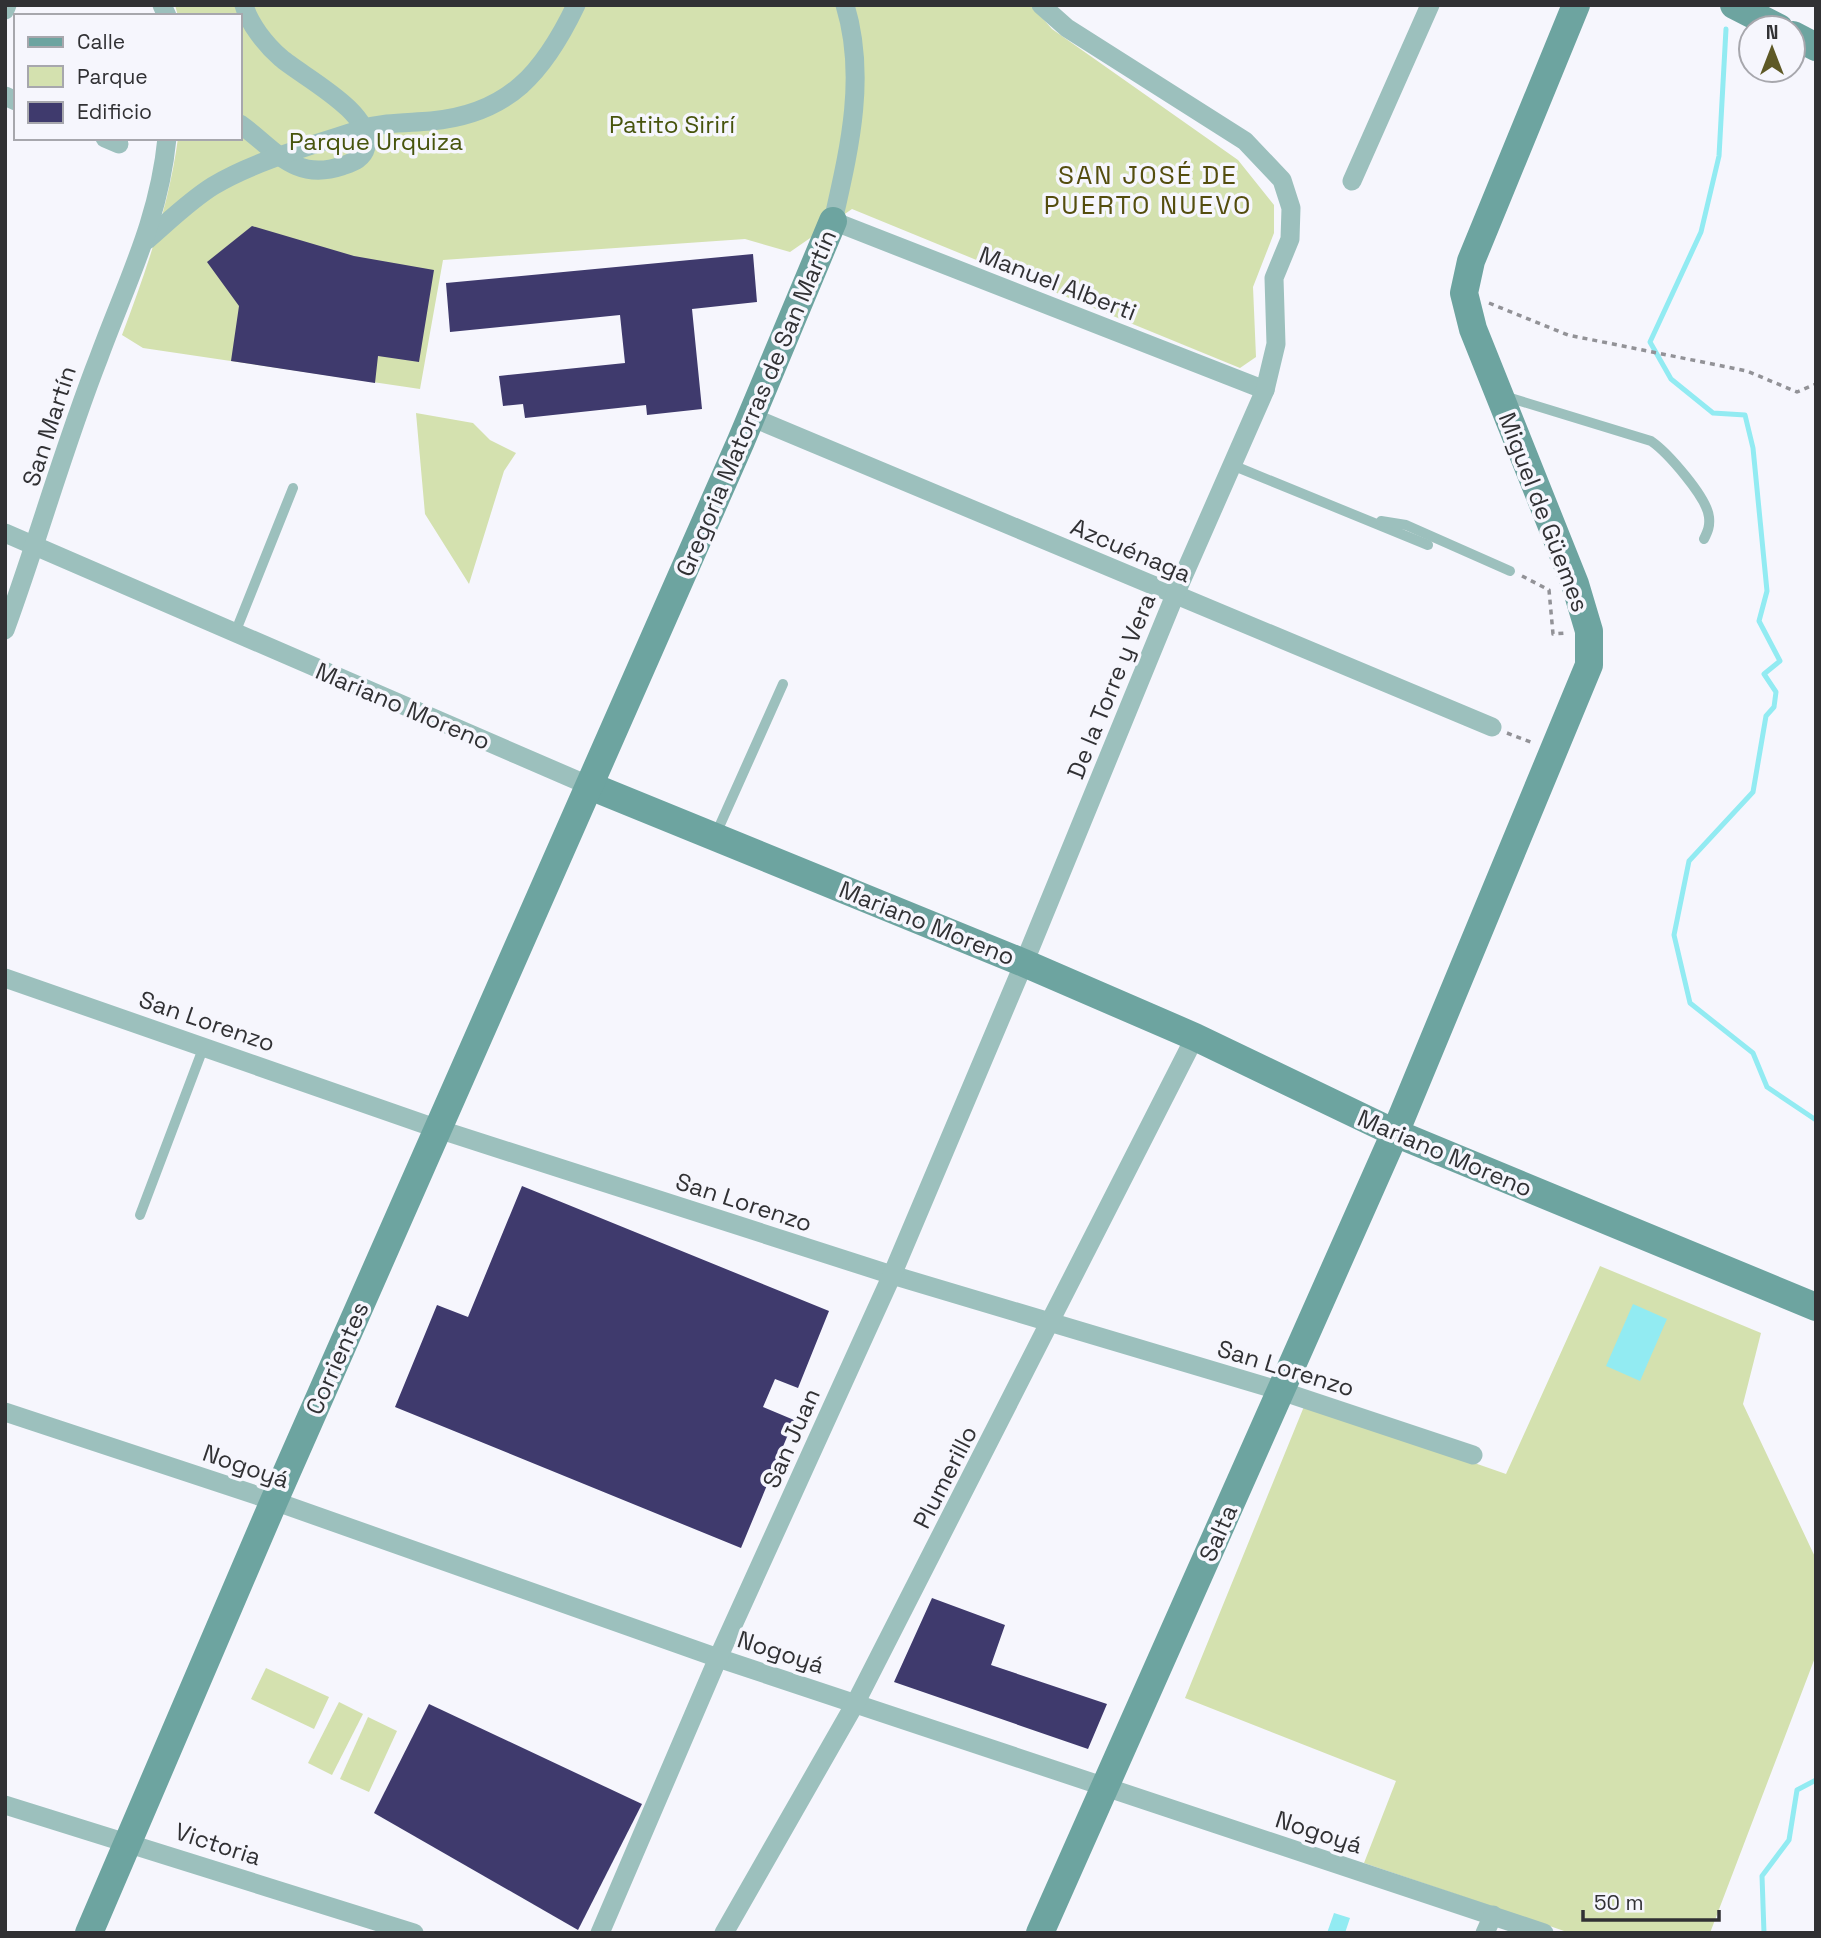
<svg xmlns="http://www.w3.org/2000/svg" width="1821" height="1938" font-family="'Space Grotesk',sans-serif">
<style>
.green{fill:#d4e1af}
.water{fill:#92ebf2}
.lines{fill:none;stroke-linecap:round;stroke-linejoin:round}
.stream{stroke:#92ebf2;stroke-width:5}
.building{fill:#3f3a6d}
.path{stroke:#929297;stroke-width:3.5;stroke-dasharray:5 5;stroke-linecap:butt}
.lane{stroke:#9cc0bd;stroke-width:10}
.street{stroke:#9cc0bd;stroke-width:19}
.secondary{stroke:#6da4a0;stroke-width:28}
.labels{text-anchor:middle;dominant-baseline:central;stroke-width:7;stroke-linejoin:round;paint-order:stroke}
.park-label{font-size:24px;fill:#47540d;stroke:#f6f6fd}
.street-label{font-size:24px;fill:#313134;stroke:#f6f6fd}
.neighbourhood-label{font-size:26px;letter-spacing:2px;fill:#544d0e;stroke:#f6f6fd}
</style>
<rect width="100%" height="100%" fill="#f6f6fd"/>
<g class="green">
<path d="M175,5H1031L1052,29L1238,160L1274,205V233L1253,287L1256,357L1240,368L852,209L790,252L745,239L443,260L420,389L143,348L122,335C146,271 169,206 178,138H240V16H178Z"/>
<path d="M416,413L473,423L490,440L516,453L504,471L469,584L425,514Z"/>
<path d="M1600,1266L1761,1333L1743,1404L1816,1559V1655L1710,1933H1570L1364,1863L1396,1781L1185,1698L1305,1404L1506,1474Z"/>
<path d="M266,1668L329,1697L314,1729L251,1699Z"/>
<path d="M339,1702L363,1714L332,1775L308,1763Z"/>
<path d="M368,1717L397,1731L369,1792L340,1779Z"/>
</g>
<g class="water">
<path d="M1633,1304L1667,1319L1640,1381L1606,1366Z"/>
<path d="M1334,1913L1350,1918L1345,1933H1327Z"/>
</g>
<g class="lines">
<g class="stream">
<path d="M1726,29L1719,156L1701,232L1650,342L1671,379L1713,413L1745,415L1753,448L1767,591L1759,621L1780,661L1764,674L1776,692L1774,707L1766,716L1753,792L1689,861L1674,935L1690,1003L1753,1053L1767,1087L1816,1120"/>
<path d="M1764,1933L1762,1876L1789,1840L1797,1790L1816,1780"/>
</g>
</g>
<g class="building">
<path d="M252,226L354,256L434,270L419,362L378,356L375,383L231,361L239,306L207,262Z"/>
<path d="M753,254L757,302L692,309L702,409L647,415L646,405L525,418L523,404L503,406L499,376L625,363L620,315L450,332L446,283Z"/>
<path d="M522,1186L829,1311L798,1388L775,1379L763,1407L794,1420L741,1548L395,1407L437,1305L468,1317Z"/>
<path d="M932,1598L1005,1625L991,1665L1107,1704L1088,1749L894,1682Z"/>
<path d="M429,1704L642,1804L578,1930L374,1813Z"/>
</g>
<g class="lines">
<g class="path">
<path d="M1489,303L1568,335L1747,371L1797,392L1816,384"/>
<path d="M1522,576L1549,590L1553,634L1566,633"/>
<path d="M1507,733L1533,743"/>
</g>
<g class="lane">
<path d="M1504,396L1651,441C1667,452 1707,497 1709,517C1710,526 1708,531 1704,539"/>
<path d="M1232,465L1428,545"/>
<path d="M1381,521L1406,525L1510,571"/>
<path d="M235,633L293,488"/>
<path d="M715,836L783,684"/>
<path d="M140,1215L204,1046"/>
</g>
<g class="street">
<path d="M162,5L167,16"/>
<path d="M845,5C867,77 849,150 833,221L1265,390"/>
<path d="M5,10L7,5"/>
<path d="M5,96L16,101"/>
<path d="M240,124C275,149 294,182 342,166C353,162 363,159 366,147C375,113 303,77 281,58C266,45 249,24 244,5"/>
<path d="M105,138L119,144"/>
<path d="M1352,181L1430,5"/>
<path d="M147,240C168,222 189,201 213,186C254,161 316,144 362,129C385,122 407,123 431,121C509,114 544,72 576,5"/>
<path d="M751,417L1492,727"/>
<path d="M5,533L590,786"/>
<path d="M5,630C38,540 64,446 99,357C127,281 159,220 167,138"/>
<path d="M5,978L438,1129L892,1275L1281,1391L1473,1455"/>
<path d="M5,1412L274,1501L718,1658L1544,1933"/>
<path d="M5,1805L414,1933"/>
<path d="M600,1933L718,1658L892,1275L1024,963L1175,595L1265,390L1276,344L1274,278L1290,239L1291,208L1282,180L1245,141L1067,28L1041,5"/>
<path d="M724,1933L856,1702L1195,1037"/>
<path d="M1485,1933L1493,1915"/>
</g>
<g class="secondary">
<path d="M1734,5L1779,28"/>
<path d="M1793,35L1816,47"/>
<path d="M590,786L1024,963L1195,1037L1395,1133L1816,1307"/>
<path d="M89,1933L274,1501L741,441L833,221"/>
<path d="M1040,1933L1395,1133L1589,665V631L1575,584L1473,329L1464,293L1471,261L1576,5"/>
</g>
</g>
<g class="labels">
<g class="park-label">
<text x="672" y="124">Patito Sirirí</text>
<text x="376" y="141">Parque Urquiza</text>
</g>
<g class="street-label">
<text transform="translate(1058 283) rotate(21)">Manuel Alberti</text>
<text transform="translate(756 403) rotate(-67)">Gregoria Matorras de San Martín</text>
<text transform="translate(49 426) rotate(-72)">San Martín</text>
<text transform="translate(1544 512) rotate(69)">Miguel de Güemes</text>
<text transform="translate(1131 550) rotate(23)">Azcuénaga</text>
<text transform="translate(1111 686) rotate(-68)">De la Torre y Vera</text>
<text transform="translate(403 706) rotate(23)">Mariano Moreno</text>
<text transform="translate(927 923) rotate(22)">Mariano Moreno</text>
<text transform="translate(207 1021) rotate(19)">San Lorenzo</text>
<text transform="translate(1445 1153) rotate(23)">Mariano Moreno</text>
<text transform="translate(744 1202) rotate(18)">San Lorenzo</text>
<text transform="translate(337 1358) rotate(-66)">Corrientes</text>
<text transform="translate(1286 1368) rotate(17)">San Lorenzo</text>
<text transform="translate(791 1438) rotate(-66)">San Juan</text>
<text transform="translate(246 1466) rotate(19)">Nogoyá</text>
<text transform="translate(945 1477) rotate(-63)">Plumerillo</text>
<text transform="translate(1218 1533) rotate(-66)">Salta</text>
<text transform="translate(781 1652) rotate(18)">Nogoyá</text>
<text transform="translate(1319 1832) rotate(18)">Nogoyá</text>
<text transform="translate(218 1844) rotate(18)">Victoria</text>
</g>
<g class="neighbourhood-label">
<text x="1148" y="175">SAN JOSÉ DE<tspan x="1148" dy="30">PUERTO NUEVO</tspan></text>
</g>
</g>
<rect width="1821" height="1938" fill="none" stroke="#313134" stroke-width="14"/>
<rect x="14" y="14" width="228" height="126" fill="#f6f6fd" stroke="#a7a7ad" stroke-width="2"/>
<rect x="28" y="37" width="35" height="10" fill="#6da4a0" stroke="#a7a7ad" stroke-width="2"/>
<text x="77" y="49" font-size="21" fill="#313134">Calle</text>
<rect x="28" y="66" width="35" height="21" fill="#d4e1af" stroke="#a7a7ad" stroke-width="2"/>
<text x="77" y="84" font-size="21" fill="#313134">Parque</text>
<rect x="28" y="102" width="35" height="21" fill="#3f3a6d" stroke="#a7a7ad" stroke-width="2"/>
<text x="77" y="119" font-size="21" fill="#313134">Edificio</text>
<g transform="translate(1772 49)"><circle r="33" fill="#f6f6fd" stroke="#a7a7ad" stroke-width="2"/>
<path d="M0-5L12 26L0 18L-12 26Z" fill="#5e5926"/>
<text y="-10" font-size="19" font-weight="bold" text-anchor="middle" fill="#313134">N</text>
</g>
<path d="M1583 1910v10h136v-10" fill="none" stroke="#313134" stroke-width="3.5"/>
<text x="1594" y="1910" font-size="21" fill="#313134" stroke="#f6f6fd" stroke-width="5" paint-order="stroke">50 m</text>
</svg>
